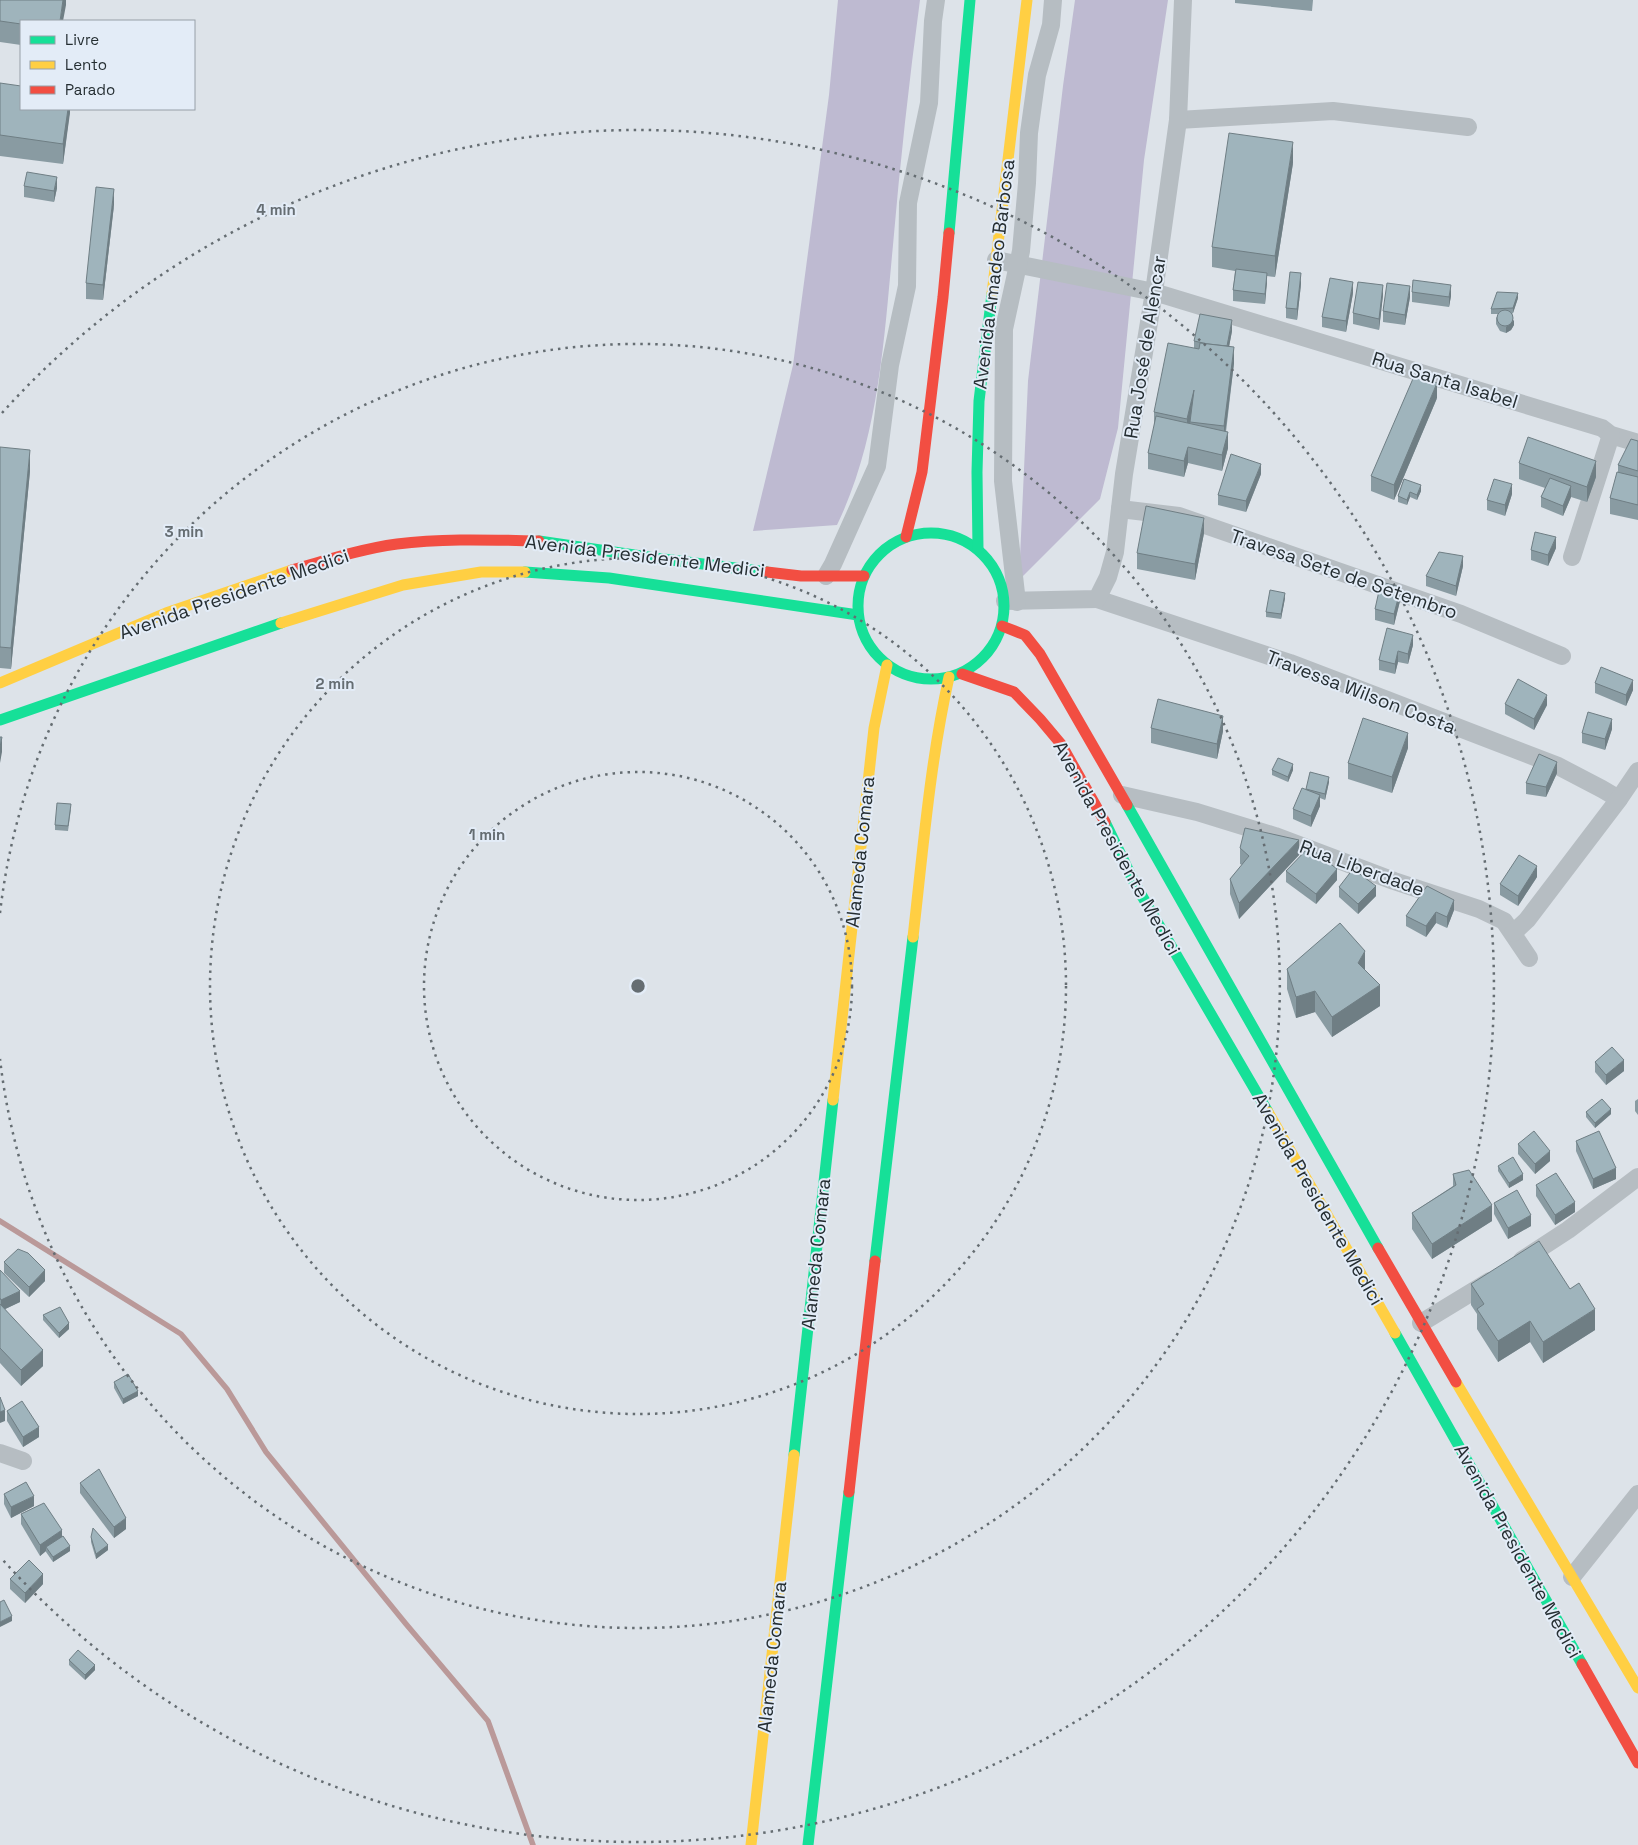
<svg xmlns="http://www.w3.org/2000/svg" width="1638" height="1845" font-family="'Space Grotesk',sans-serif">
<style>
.green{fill:#bebad1}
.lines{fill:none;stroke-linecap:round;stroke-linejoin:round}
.stream{stroke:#ba9999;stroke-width:5.5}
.street{stroke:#b6bdc2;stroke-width:18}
.fast{stroke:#16e098;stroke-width:11}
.slow{stroke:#ffcf43;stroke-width:11}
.jam{stroke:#f24e42;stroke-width:11}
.wall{fill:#899ba2}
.shaded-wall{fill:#6f7e84}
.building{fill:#9fb4bc;stroke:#6f7e84}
.ring{fill:none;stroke:#656d72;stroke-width:2.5;stroke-dasharray:2.5 5}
.labels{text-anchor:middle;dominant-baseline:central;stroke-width:4;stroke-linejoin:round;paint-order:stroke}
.street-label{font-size:19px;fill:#252e32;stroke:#e3ecf7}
.centre{fill:#656d72;stroke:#e3ecf7;stroke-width:2.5}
.ring-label{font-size:15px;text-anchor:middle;font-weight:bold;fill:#656d72;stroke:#e3ecf7;stroke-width:4;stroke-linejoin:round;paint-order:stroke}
</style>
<rect width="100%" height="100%" fill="#dde3e9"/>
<g class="green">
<path d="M838,0H920C909,81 900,163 893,245C884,339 879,438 837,525L753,531L793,365L829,95Z"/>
<path d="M1075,0H1168L1144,160L1118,428L1100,499L1019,580L1028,381L1063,86Z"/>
</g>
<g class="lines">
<path class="stream" d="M0,1221L181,1334L227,1389L266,1452L406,1624L488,1721L533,1845"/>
<g class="street">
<path d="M1178,120L1333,111L1468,127"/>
<path d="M996,260L1154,292L1602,428L1611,435L1638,443"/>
<path d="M1120,509L1179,516L1461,614L1562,656"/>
<path d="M1572,557L1611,435"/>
<path d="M826,576L833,564L877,466L890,365L907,286L908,203L929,103L933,21L936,0"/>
<path d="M1097,599L1290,663L1387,700L1558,766L1602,789L1619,799"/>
<path d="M1005,601L1097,599L1108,577L1115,552L1124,474L1154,292L1178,120L1183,0"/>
<path d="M1017,602L1003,481L1004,329L1021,251L1027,183L1029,133L1037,75L1051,25L1053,0"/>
<path d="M1122,795L1197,812L1275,836L1394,881L1479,909L1504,921L1529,958"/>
<path d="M1513,933L1527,920L1619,799L1638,771"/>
<path d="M1522,1260L1568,1230L1638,1177"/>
<path d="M1421,1323L1490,1281"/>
<path d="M0,1453L23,1461"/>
<path d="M1572,1577L1638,1494"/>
</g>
<g class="fast">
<path d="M949,233L970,0"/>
<circle cx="931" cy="606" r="73"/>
<path d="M539,541L655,558L767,572"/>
<path d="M978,549L977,472L979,401L992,294"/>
<path d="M525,572L609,578L858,615"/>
<path d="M0,720L281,623"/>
<path d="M1127,805L1378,1248"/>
<path d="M1105,822L1135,884L1268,1112"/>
<path d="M875,1261L913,937"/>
<path d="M1395,1333L1582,1664"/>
<path d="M794,1455L833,1100"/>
<path d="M808,1845L849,1492"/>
</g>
<g class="slow">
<path d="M992,294L1027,0"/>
<path d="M281,623L403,585L481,572H525"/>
<path d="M0,683L166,613L292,570"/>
<path d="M913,937C923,850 930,762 949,677"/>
<path d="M833,1100L874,728L887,665"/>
<path d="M1268,1112L1395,1333"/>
<path d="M1456,1382L1638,1688"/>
<path d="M751,1845L794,1455"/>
</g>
<g class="jam">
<path d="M906,537L922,472L943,297L949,233"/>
<path d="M292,570C327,560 361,549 397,544C443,538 492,540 539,541"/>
<path d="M767,572L801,576H864"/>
<path d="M1002,626L1025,635L1040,654L1127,805"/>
<path d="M962,674L1014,692L1040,719L1061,744L1105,822"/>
<path d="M1378,1248L1456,1382"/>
<path d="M849,1492L875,1261"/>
<path d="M1582,1664L1638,1763"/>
</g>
</g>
<g class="wall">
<path d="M0,0H66V5L21,21V45L0,42Z"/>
<path d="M1235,0H1313L1312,11L1235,3Z"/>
<path d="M0,83L70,109L63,164L0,156Z"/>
<path d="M1293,163L1275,277L1267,276L1265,304L1233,301V290L1235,271L1212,267V247Z"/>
<path d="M24,186L57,188L54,202L24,197Z"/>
<path d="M114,205L103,300L86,299V283Z"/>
<path d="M1301,284L1297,320L1286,318V308Z"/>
<path d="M1412,292L1451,296L1449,307L1412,302Z"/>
<path d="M1353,293L1346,332L1322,327V317Z"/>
<path d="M1383,295L1379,330L1353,324V313Z"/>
<path d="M1410,297L1405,325L1383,322V311Z"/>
<path d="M1518,298L1513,313L1512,314L1514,325L1511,330L1506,333L1500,331L1496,324V318L1499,314H1491V309Z"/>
<path d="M1232,331L1229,346L1234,363L1226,432L1228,448L1222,471L1188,463L1184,477L1148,469V453L1154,428V412L1194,348V341Z"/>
<path d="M1437,398L1394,500L1371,491V476Z"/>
<path d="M1638,441V520L1610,514V498L1618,472V465Z"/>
<path d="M0,447L30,471L11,669L0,668Z"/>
<path d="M1519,463L1596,477L1587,502L1571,497L1563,516L1541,507V497L1545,488L1519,479Z"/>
<path d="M1261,474L1246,512L1218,505V495Z"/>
<path d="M1404,479L1421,491L1417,500L1410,497L1407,505L1398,502V496Z"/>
<path d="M1512,494L1505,516L1487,510V500Z"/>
<path d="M1204,533L1195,580L1137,569V553Z"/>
<path d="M1556,548L1548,566L1531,560V550Z"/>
<path d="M1463,566L1456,596L1426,586V576Z"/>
<path d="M1401,597L1394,625L1375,620V609Z"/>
<path d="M1285,598L1281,619L1266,617V612Z"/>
<path d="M1413,645L1408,664L1398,662L1395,674L1379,670V660Z"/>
<path d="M1595,683L1633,690L1626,706L1595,693Z"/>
<path d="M1505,704L1547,705L1534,730L1505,714Z"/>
<path d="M1151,728L1223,731L1217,759L1151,743Z"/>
<path d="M1612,729L1605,750L1582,743V733Z"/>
<path d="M1408,748L1392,793L1348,779V763Z"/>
<path d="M1272,770H1293L1288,782L1272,775Z"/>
<path d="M1557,773L1546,797L1526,794V783Z"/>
<path d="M1329,782L1325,800L1320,798V806L1311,827L1293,819V809L1306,789Z"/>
<path d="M71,809L68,831L55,830V825Z"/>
<path d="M1240,848L1299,855L1239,919L1230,894V879L1242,865L1240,864Z"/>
<path d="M1286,871L1337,880L1316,904L1286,882Z"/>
<path d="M1537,877L1518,906L1500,895V884Z"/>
<path d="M1339,887L1376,896L1358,914L1339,897Z"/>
<path d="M1454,910L1447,928L1436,923L1426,937L1406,926V916Z"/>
<path d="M1287,969L1365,970L1380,1006L1332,1037L1315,1012L1296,1018L1287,989Z"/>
<path d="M1595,1062L1624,1071L1606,1085L1595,1072Z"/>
<path d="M1638,1099V1115L1635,1111V1101Z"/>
<path d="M1586,1112L1611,1114L1595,1128L1586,1117Z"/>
<path d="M1576,1141L1616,1179L1593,1189L1576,1151Z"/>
<path d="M1518,1144L1550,1161L1535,1174L1518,1154Z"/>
<path d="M1498,1166L1523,1180L1509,1188L1498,1171Z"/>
<path d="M1453,1174L1492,1221L1432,1259L1412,1229V1213L1453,1186Z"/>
<path d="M1536,1185L1575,1212L1555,1225L1536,1196Z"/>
<path d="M1494,1203L1531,1226L1508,1239L1494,1214Z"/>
<path d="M4,1262L45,1281L29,1297L4,1273Z"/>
<path d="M0,1270L20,1302L5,1309L43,1366L21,1386L0,1363Z"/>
<path d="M1471,1284L1595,1330L1543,1363L1530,1342L1498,1362L1477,1329V1314L1471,1305Z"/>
<path d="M43,1315L69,1329L59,1338L43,1320Z"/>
<path d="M114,1382L138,1396L123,1404L114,1388Z"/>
<path d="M7,1411L39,1437L23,1447L7,1421Z"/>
<path d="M80,1483L126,1529L114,1538L80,1493Z"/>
<path d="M4,1494L34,1506L11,1518L4,1504Z"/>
<path d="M21,1514L62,1537L70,1551L53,1562L46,1552V1551L40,1556L21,1524Z"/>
<path d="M91,1537L108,1550L96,1559L91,1542Z"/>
<path d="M10,1579L43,1584L25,1603L10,1589Z"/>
<path d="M69,1660L95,1670L85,1680L69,1665Z"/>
</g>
<g class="shaded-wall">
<path d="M63,0H66V5L63,21H60Z"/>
<path d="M68,109H70V113L63,164V144Z"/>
<path d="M1293,142V163L1275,277V256Z"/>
<path d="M57,177V188L54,202V191Z"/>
<path d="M114,189V205L103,300V285Z"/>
<path d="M1267,273V283L1265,304V294Z"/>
<path d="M1301,273V284L1297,320V309Z"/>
<path d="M1353,282V293L1346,332V321Z"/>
<path d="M1383,285V295L1379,330V319Z"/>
<path d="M1451,285V296L1449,307V297Z"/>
<path d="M1410,286V297L1405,325V315Z"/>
<path d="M1518,293V298L1513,313V308Z"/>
<path d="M1232,320V331L1227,358V348Z"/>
<path d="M1514,320V325L1511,330L1506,333V327Z"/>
<path d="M1234,347V363L1224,442V426Z"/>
<path d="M1437,383V398L1394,500V485Z"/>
<path d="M1194,390V406L1187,434V419Z"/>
<path d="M1228,432V448L1222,471V455Z"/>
<path d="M1188,447V463L1184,477V461Z"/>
<path d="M30,450V471L11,669V648Z"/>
<path d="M1596,461V477L1587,502V487Z"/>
<path d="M1261,464V474L1246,512V501Z"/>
<path d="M1512,484V494L1505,516V505Z"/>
<path d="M1421,485V491L1417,500V495Z"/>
<path d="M1571,486V497L1563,516V506Z"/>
<path d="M1410,492V497L1407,505V500Z"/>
<path d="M1204,518V533L1195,580V564Z"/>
<path d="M1556,537V548L1548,566V555Z"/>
<path d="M1463,556V566L1456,596V586Z"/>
<path d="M1401,587V597L1394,625V614Z"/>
<path d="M1285,593V598L1281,619V614Z"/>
<path d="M1413,635V645L1408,664V654Z"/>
<path d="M1398,651V662L1395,674V664Z"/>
<path d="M1633,680V690L1626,706V695Z"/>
<path d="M1547,695V705L1534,730V719Z"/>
<path d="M1223,716V731L1217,759V744Z"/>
<path d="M1612,719V729L1605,750V739Z"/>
<path d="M1408,733V748L1392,793V777Z"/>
<path d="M2,737V752L0,763V747Z"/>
<path d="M1557,762V773L1546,797V787Z"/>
<path d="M1293,764V770L1288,782V777Z"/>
<path d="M1329,777V782L1325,800V794Z"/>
<path d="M1320,795V806L1311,827V816Z"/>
<path d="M1299,840V855L1239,919V903Z"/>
<path d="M1537,866V877L1518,906V896Z"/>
<path d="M1337,869V880L1316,904V894Z"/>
<path d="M1376,886V896L1358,914V904Z"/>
<path d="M1454,900V910L1447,928V917Z"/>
<path d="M1436,912V923L1426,937V926Z"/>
<path d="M1365,951V972L1358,963Z"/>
<path d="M1380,985V1006L1332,1037V1017Z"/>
<path d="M1315,991V1012L1296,1018V997Z"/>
<path d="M1624,1060V1071L1606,1085V1075Z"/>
<path d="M1611,1109V1114L1595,1128V1123Z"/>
<path d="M1550,1151V1161L1535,1174V1164Z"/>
<path d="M1616,1168V1179L1593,1189V1179Z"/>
<path d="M1523,1174V1180L1509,1188V1183Z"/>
<path d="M1575,1202V1212L1555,1225V1215Z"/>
<path d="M1492,1205V1221L1432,1259V1244Z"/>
<path d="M1531,1215V1226L1508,1239V1228Z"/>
<path d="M45,1270V1281L29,1297V1287Z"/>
<path d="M20,1291V1302L1,1311V1300Z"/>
<path d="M1595,1309V1330L1543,1363V1342Z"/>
<path d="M1530,1321V1342L1498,1362V1341Z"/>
<path d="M69,1323V1329L59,1338V1333Z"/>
<path d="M43,1350V1366L21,1386V1370Z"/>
<path d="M138,1391V1396L123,1404V1399Z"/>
<path d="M5,1410V1421L0,1423V1412Z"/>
<path d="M39,1427V1437L23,1447V1437Z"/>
<path d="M34,1496V1506L11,1518V1507Z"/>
<path d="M126,1518V1529L114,1538V1527Z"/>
<path d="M62,1530V1540L46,1547V1551L40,1556V1545Z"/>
<path d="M108,1545V1550L96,1559V1554Z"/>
<path d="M70,1546V1551L53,1562V1557Z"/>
<path d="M43,1574V1584L25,1603V1593Z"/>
<path d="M12,1616V1621L0,1627V1622Z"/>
<path d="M95,1665V1670L85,1680V1675Z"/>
</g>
<g class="building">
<path d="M0,0H63L60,21H21V24L0,21Z"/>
<path d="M0,83L21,86V109H68L63,144L0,135Z"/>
<path d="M1229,133L1293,142L1275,256L1212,247Z"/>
<path d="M27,172L57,177L54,191L24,186Z"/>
<path d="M96,187L114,189L103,285L86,283Z"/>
<path d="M1236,269L1267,273L1265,294L1233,290Z"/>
<path d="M1290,272L1301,273L1297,309L1286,308Z"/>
<path d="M1330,278L1353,282L1346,321L1322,317Z"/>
<path d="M1413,280L1451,285L1449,297L1412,292Z"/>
<path d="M1358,282L1383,285L1379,319L1353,313Z"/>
<path d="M1387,283L1410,286L1405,315L1383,311Z"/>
<path d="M1497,292L1518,293L1513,308L1491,309Z"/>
<circle cx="1505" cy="318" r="8"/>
<path d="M1200,314L1232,320L1227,346L1208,344L1194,341Z"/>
<path d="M1168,343L1199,349L1200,343L1234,347L1224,426L1190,422L1194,390L1187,419L1154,412Z"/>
<path d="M1415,374L1437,383L1394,485L1371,476Z"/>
<path d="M1156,416L1228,432L1222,455L1188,447L1184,461L1148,453Z"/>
<path d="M1528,437L1596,461L1587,487L1519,463Z"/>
<path d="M1631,439L1638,441V471L1618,465Z"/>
<path d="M0,447L30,450L11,648L0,647Z"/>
<path d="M1231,454L1261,464L1246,501L1218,495Z"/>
<path d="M1617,472L1638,477V505L1610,498Z"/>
<path d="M1550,478L1571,486L1563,506L1541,497Z"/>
<path d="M1404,479L1421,485L1417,495L1410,492L1407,500L1398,496Z"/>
<path d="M1494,479L1512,484L1505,505L1487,500Z"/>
<path d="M1146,506L1204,518L1195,564L1137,553Z"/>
<path d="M1535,532L1556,537L1548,555L1531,550Z"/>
<path d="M1439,552L1463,556L1456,586L1426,576Z"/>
<path d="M1381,582L1401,587L1394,614L1375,609Z"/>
<path d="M1270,590L1285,593L1281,614L1266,612Z"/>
<path d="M1387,628L1413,635L1408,654L1398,651L1395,664L1379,660Z"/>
<path d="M1601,667L1633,680L1626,695L1595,683Z"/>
<path d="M1518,679L1547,695L1534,719L1505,704Z"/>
<path d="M1158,699L1223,716L1217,744L1151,728Z"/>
<path d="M1588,712L1612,719L1605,739L1582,733Z"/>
<path d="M1363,718L1408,733L1392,777L1348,763Z"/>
<path d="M0,737H2L0,747Z"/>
<path d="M1539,754L1557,762L1546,787L1526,783Z"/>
<path d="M1278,758L1293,764L1288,777L1272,770Z"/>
<path d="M1310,772L1329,777L1325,794L1306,789Z"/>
<path d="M1302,788L1320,795L1311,816L1293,809Z"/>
<path d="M57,803L71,804L68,826L55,825Z"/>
<path d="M1245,828L1299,840L1239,903L1230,879L1249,856L1240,848Z"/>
<path d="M1309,847L1337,869L1316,894L1286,871Z"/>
<path d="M1519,855L1537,866L1518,896L1500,884Z"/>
<path d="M1353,869L1376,886L1358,904L1339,887Z"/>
<path d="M1427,886L1454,900L1447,917L1436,912L1426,926L1406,916Z"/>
<path d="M1340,923L1365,951L1358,963L1380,985L1332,1017L1315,991L1296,997L1287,969Z"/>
<path d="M1612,1047L1624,1060L1606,1075L1595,1062Z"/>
<path d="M1602,1099L1611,1109L1595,1123L1586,1112Z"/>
<path d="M1534,1131L1550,1151L1535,1164L1518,1144Z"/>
<path d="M1599,1131L1616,1168L1593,1179L1576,1141Z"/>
<path d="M1513,1157L1523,1174L1509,1183L1498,1166Z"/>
<path d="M1469,1170L1492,1205L1432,1244L1412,1213L1456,1185L1453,1174Z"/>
<path d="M1556,1173L1575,1202L1555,1215L1536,1185Z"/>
<path d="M1517,1190L1531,1215L1508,1228L1494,1203Z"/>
<path d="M1539,1241L1570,1289L1579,1283L1595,1309L1543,1342L1530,1321L1498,1341L1477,1309L1484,1304L1471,1284Z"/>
<path d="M18,1249L28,1253L45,1270L29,1287L4,1262Z"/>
<path d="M0,1270L20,1291L1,1300L0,1298Z"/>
<path d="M0,1304L43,1350L21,1370L0,1348Z"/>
<path d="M60,1307L69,1323L59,1333L43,1315Z"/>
<path d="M128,1374L138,1391L123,1399L114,1382Z"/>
<path d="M0,1397L5,1410L0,1412Z"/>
<path d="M22,1401L39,1427L23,1437L7,1411Z"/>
<path d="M99,1469L126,1518L114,1527L80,1483Z"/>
<path d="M26,1482L34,1496L11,1507L4,1494Z"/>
<path d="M44,1503L62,1530L40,1545L21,1514Z"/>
<path d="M93,1528L108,1545L96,1554L91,1537Z"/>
<path d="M63,1536L70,1546L53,1557L46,1547Z"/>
<path d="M29,1560L43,1574L25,1593L10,1579Z"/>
<path d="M4,1600L12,1616L0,1622V1602Z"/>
<path d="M78,1650L95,1665L85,1675L69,1660Z"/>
</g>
<g class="ring">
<circle cx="638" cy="986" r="214"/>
<circle cx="638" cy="986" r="428"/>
<path d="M0 913A642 642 0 1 1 0 1059"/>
<path d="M2 413A856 856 0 1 1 2 1559"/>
</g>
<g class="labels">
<g class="street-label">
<text transform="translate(994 274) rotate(-83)">Avenida Amadeo Barbosa</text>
<text transform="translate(1145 347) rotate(-81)">Rua José de Alencar</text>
<text transform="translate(1445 380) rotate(17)">Rua Santa Isabel</text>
<text transform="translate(645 556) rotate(7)">Avenida Presidente Medici</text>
<text transform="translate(1344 574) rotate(19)">Travesa Sete de Setembro</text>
<text transform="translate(234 594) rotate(-19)">Avenida Presidente Medici</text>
<text transform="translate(1361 692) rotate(21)">Travessa Wilson Costa</text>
<text transform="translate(1117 848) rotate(61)">Avenida Presidente Medici</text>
<text transform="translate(860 852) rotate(-84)">Alameda Comara</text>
<text transform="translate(1362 868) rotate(20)">Rua Liberdade</text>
<text transform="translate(1318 1199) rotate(60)">Avenida Presidente Medici</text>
<text transform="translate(816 1254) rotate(-84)">Alameda Comara</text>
<text transform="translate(1518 1551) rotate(61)">Avenida Presidente Medici</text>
<text transform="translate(772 1657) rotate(-84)">Alameda Comara</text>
</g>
</g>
<circle cx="638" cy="986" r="8" class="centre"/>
<g class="ring-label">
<text x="276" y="215">4 min</text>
<text x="184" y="537">3 min</text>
<text x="335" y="689">2 min</text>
<text x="487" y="840">1 min</text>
</g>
<rect x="20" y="20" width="175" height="90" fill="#e3ecf7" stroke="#97a0a8"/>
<rect x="30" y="36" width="25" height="8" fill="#16e098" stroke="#97a0a8"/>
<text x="65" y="45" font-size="15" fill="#252e32">Livre</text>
<rect x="30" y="61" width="25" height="8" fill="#ffcf43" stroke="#97a0a8"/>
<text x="65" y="70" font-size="15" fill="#252e32">Lento</text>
<rect x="30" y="86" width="25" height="8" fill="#f24e42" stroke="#97a0a8"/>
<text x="65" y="95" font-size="15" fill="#252e32">Parado</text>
</svg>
